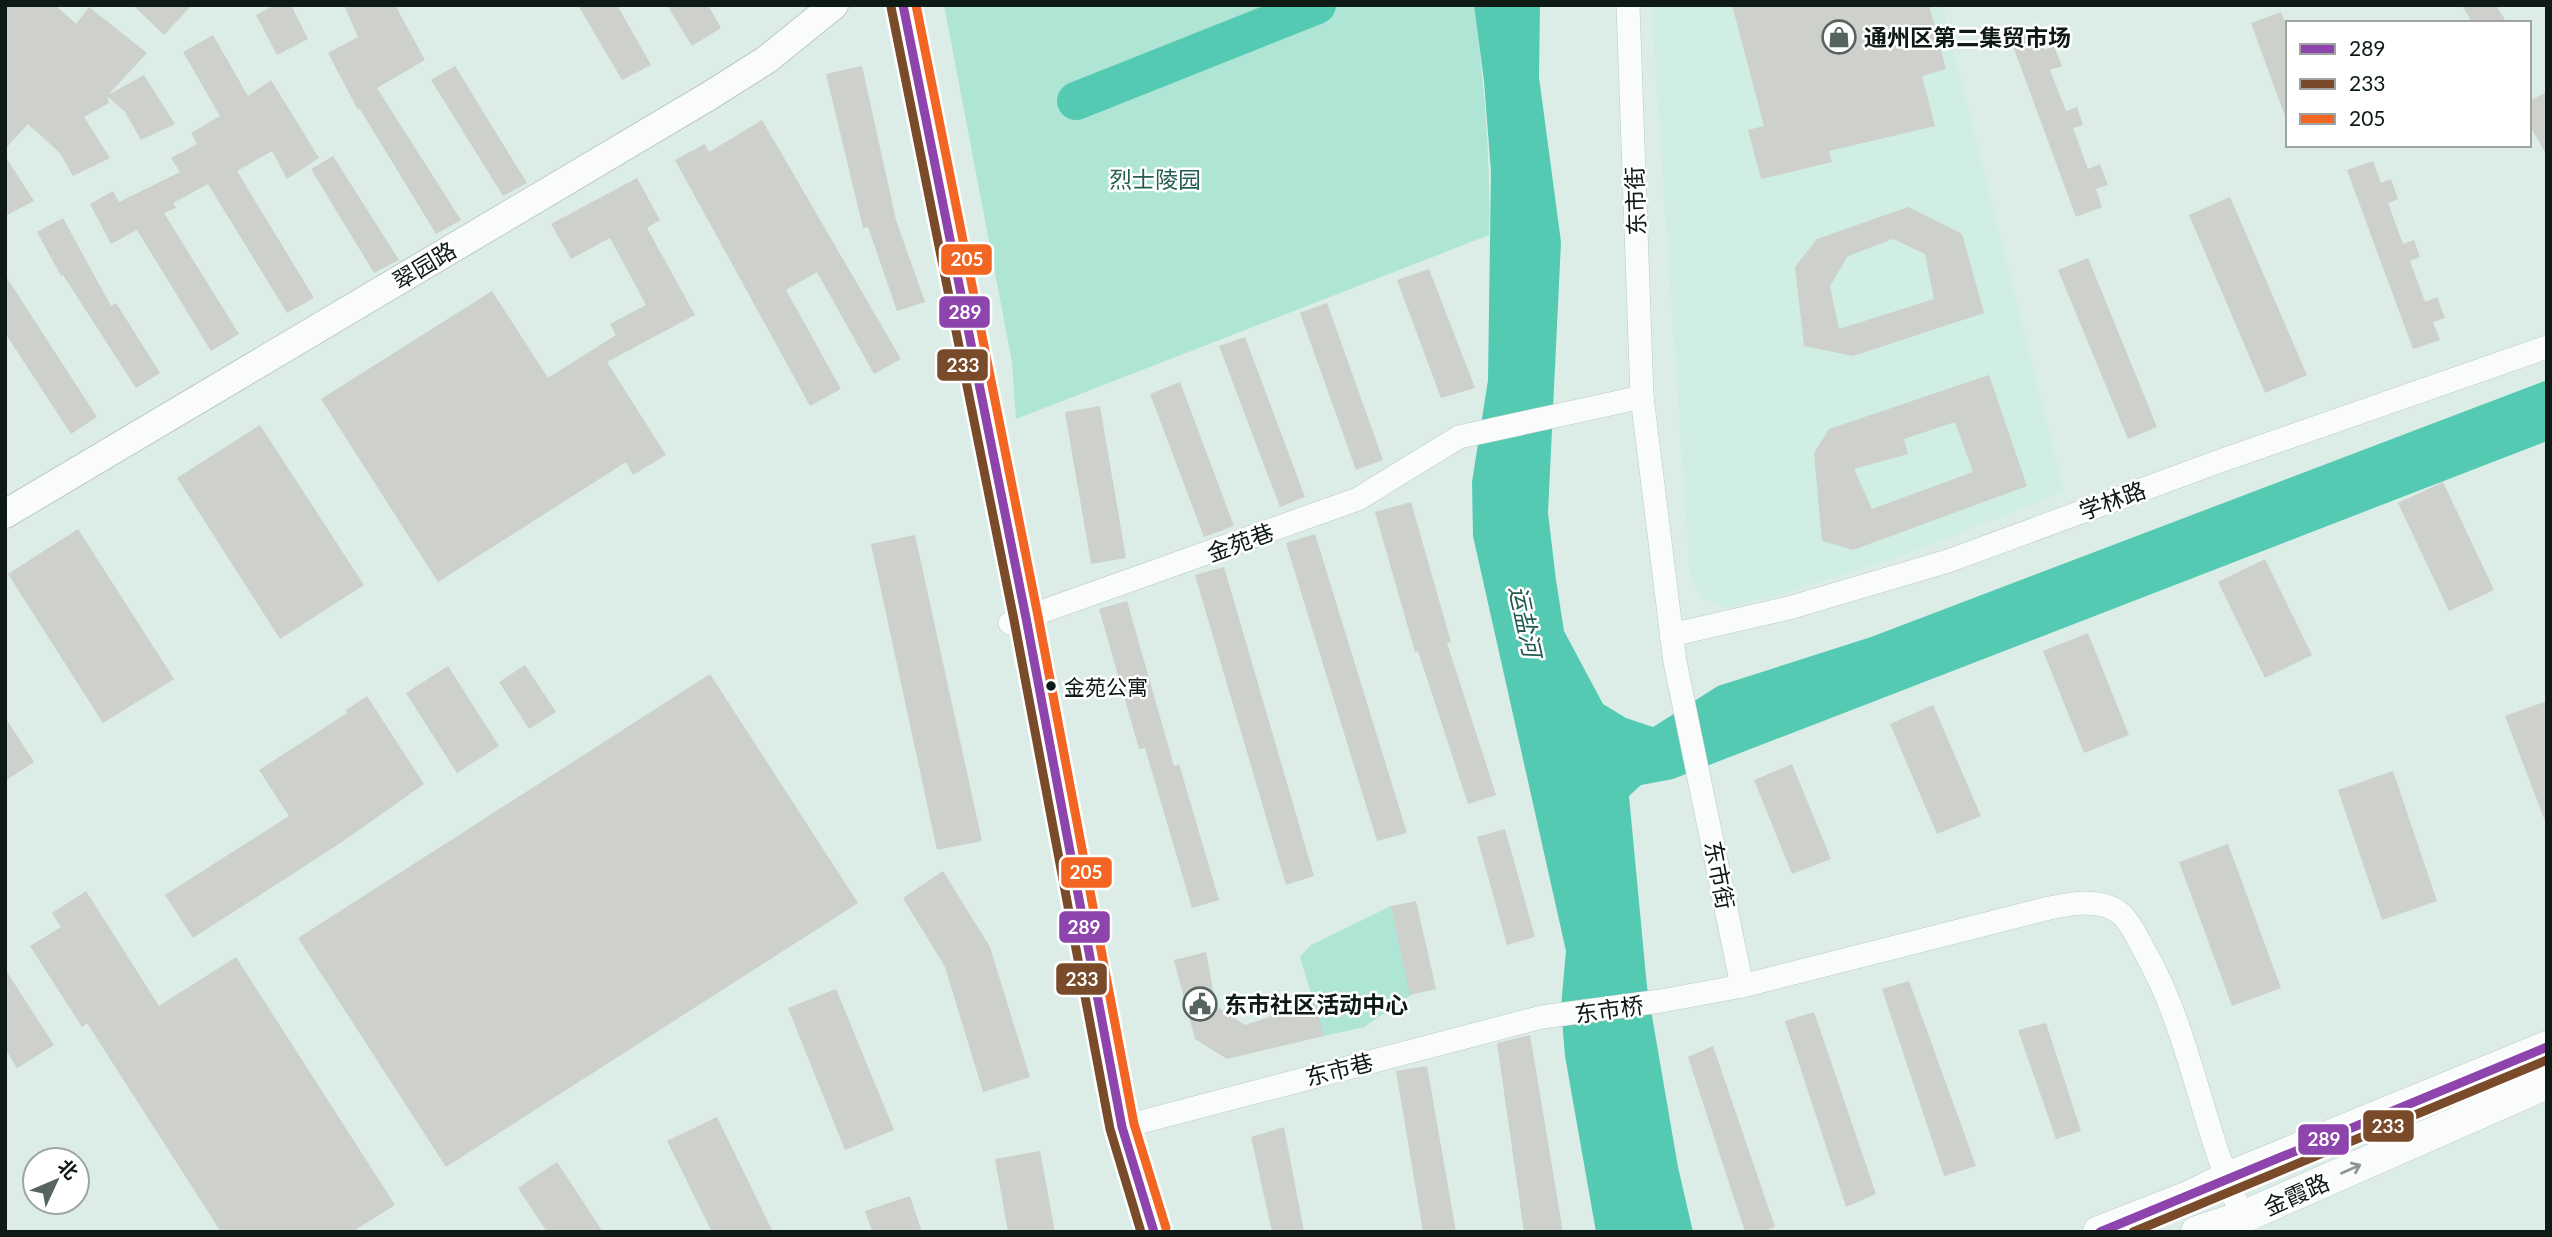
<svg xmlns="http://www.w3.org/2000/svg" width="2552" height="1237" font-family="Lato,'Noto Sans SC',sans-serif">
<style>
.built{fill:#d0eee4}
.green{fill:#aee5d5}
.water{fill:#54cab2}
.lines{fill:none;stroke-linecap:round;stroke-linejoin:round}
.river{stroke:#54cab2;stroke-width:38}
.building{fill:#cdd0cb;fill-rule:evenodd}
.minor-casing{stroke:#bbc9c4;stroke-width:24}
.tertiary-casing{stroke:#bbc9c4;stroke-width:30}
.secondary-casing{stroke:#bbc9c4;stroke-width:33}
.minor{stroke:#fafcfb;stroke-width:23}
.tertiary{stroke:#fafcfb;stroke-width:28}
.secondary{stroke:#fafcfb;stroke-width:32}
.bus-1-casing{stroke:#fff;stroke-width:14}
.bus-2-casing{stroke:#fff;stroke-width:14}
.bus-3-casing{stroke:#fff;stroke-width:14}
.bus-1{stroke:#8e44ad;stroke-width:9}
.bus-2{stroke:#7a4b2a;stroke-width:9}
.bus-3{stroke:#f26522;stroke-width:9}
.oneway{stroke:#909694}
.bus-dot{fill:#0e1a16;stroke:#fff;stroke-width:2.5}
.labels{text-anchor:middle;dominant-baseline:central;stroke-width:5;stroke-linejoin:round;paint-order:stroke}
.bus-label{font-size:21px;fill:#0e1a16;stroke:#fff;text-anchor:start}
.poi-label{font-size:23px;font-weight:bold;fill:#0e1a16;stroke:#fff;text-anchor:start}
.park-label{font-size:23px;fill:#255e50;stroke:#fff}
.street-label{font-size:23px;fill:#0e1a16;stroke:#fff}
.water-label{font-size:24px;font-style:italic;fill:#225b4e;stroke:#fff}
.line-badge{stroke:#fff;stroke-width:2.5}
.badge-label{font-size:19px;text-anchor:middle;font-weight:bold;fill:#fff}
</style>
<rect width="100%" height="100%" fill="#dcede7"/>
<path class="built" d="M1651,5H1942L2064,492L1909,553L1780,595L1726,608L1702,599L1690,576Z"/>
<g class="green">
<path d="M944,5H1474C1484,82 1491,157 1489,235L1016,419L1012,362Z"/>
<path d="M1391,906L1411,995L1364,1027L1324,1036L1300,957L1311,945Z"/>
</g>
<path class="water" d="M1474,5H1540L1539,77L1561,242L1548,513L1556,580L1564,631L1603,704L1626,718L1653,727L1718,686L1871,637L2547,380V441L1673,779L1641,785L1629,796L1647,987L1678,1167L1693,1232H1596L1565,1056L1561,1007L1566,951L1473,536L1472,482L1488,380L1491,172L1484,81Z"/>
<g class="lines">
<path class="river" d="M1076,101L1317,5"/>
</g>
<g class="building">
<path d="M8,5H55L76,24L89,7L147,53L108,95L144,75L175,124L141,140L125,112L107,96L109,103L84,117L110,158L73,176L60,153L28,124L5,149V11Z"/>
<path d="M133,5H192L164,35Z"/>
<path d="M275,5H291L308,39L277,55L256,15Z"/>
<path d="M344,5H395L425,60L377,88L461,220L436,234L360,109L358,110L328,53L358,37Z"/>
<path d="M578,5H617L651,65L622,80Z"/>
<path d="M667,5H708L721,28L692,46Z"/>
<path d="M1732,5H1929L1946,69L1922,76L1935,126L1829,151L1832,162L1761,179L1748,130L1764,126Z"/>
<path d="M2462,5H2496L2507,23H2472Z"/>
<path d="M2281,12L2288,30L2286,119L2251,23Z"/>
<path d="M2036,28L2044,50L2054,46L2062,66L2050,70L2066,111L2077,107L2083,125L2073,128L2088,169L2100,164L2108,185L2096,189L2102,207L2076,217L2010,38Z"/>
<path d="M213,35L248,96L271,80L319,158L287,179L272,151L237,171L314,298L287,313L208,184L173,203L176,208L164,213L239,334L211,351L137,230L111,244L90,204L113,191L119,202L180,172L171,158L197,144L191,133L220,116L183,52Z"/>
<path d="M455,66L527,183L503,196L431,80Z"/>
<path d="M862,66L896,220L925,302L897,311L868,227L863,228L826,74Z"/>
<path d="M2547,92V156L2529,124V101Z"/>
<path d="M762,120L901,359L874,374L817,272L786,290L841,389L810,406L675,160L705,144L709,152Z"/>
<path d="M5,156L34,201L5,216Z"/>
<path d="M333,156L399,260L374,273L311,169Z"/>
<path d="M2373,161L2381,183L2391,179L2398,199L2388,203L2403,244L2414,240L2420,257L2410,261L2425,302L2437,297L2445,318L2433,322L2440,340L2413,349L2347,170Z"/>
<path d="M637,178L660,220L647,228L695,315L607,362L666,455L633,475L626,462L438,582L321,399L492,291L548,378L616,335L610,324L646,305L610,238L571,259L551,224Z"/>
<path d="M2230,197L2307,375L2265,393L2189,215Z"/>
<path d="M1908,207L1962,234L1984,313L1853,356L1804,346L1795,267L1817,239ZM1893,239L1925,254L1934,299L1839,329L1830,286L1848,256Z"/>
<path d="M63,218L111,306L116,303L160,373L136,388L63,275L61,276L37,232Z"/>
<path d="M2088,258L2157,427L2128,439L2058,270Z"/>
<path d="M1429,269L1475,388L1441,398L1397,280Z"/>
<path d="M5,275L97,417L71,434L5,333Z"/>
<path d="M1327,303L1383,460L1356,470L1300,313Z"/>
<path d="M1245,337L1305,497L1280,507L1219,346Z"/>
<path d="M1989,375L2027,486L1853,550L1822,541L1814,453L1829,429ZM1955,422L1973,472L1872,509L1854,469L1908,454L1904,439Z"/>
<path d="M1180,382L1234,526L1204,537L1150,394Z"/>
<path d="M1100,406L1126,558L1091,564L1065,412Z"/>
<path d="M260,425L364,585L280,639L177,478Z"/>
<path d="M2443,482L2494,590L2449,611L2398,503Z"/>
<path d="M1411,502L1451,642L1447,643L1496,795L1468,804L1418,651L1415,652L1375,512Z"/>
<path d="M78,529L174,679L103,723L8,574Z"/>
<path d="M1315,534L1407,833L1377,841L1286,543Z"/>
<path d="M915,535L982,841L937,850L871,544Z"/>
<path d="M2265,559L2312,655L2265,678L2218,582Z"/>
<path d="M1224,567L1314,876L1286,885L1195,575Z"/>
<path d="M1127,601L1174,766L1179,764L1219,900L1192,908L1145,748L1139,749L1099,609Z"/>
<path d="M2088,633L2129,735L2084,753L2043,651Z"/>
<path d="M525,665L556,712L529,729L499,682Z"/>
<path d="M448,666L499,746L457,773L406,693Z"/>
<path d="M710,674L858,903L446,1167L298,938Z"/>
<path d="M367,696L424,784L342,842L193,938L165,895L289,816L259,770L347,713L346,710Z"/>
<path d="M2547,701V821H2545L2505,716Z"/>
<path d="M1933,705L1981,816L1937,834L1890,724Z"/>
<path d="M5,717L34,762L5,781Z"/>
<path d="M1792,764L1831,859L1792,874L1754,780Z"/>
<path d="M2393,771L2437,901L2382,920L2338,790Z"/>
<path d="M1505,829L1535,937L1507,945L1477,837Z"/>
<path d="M2228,844L2281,988L2232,1006L2179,862Z"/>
<path d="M943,871L990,947L1030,1077L983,1092L945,967L903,898Z"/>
<path d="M86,891L159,1006L236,957L395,1205L352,1232H221L87,1023L82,1027L30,946L61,927L52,913Z"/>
<path d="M1416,901L1436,989L1410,995L1391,906Z"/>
<path d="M1206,952L1216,1006L1245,1025L1315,1002L1324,1036L1227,1059L1195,1039L1174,960Z"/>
<path d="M5,969L54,1045L17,1068L5,1049Z"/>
<path d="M1909,981L1976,1166L1944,1176L1882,989Z"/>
<path d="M836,989L894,1130L845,1150L788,1008Z"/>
<path d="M1814,1012L1876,1194L1846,1207L1785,1021Z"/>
<path d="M2046,1023L2081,1131L2056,1139L2018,1030Z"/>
<path d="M1530,1035L1563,1232H1524L1497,1043Z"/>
<path d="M1713,1046L1775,1227L1763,1232H1745L1688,1057Z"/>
<path d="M1427,1066L1456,1232H1423L1396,1071Z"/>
<path d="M717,1117L773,1232H712L667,1141Z"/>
<path d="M1284,1127L1304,1232H1272L1251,1137Z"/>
<path d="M1040,1151L1055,1232H1008L995,1159Z"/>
<path d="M557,1162L603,1232H547L518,1188Z"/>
<path d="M910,1196L922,1232H872L865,1211Z"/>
</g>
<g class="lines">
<defs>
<g id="minor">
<path d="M1628,5L1642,397L1675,662L1742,986"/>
<path d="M1010,623L1358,499L1459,437L1642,397"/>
<path d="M1671,635L1789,608L1948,561L2220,461L2547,347"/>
<path d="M1122,1127L1542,1017L1661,1001L1742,986L2049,908C2071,904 2102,897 2121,914C2131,923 2138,939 2144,950C2191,1032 2202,1131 2243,1217"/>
</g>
<path id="tertiary" d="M5,514L709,96L766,60L834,5"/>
<g id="secondary">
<path d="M903,5L1026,618L1122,1127L1154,1232"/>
<path d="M2099,1232L2189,1197L2225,1179L2547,1047"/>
<path d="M2197,1232L2243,1217L2547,1083"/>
</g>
</defs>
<use href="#minor" class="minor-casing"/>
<use href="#tertiary" class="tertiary-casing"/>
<use href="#secondary" class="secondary-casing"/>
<use href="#minor" class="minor"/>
<use href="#tertiary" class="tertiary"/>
<use href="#secondary" class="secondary"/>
<defs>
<g id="bus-1">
<path d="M903,5L1026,618L1122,1127L1154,1232"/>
<path d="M2100,1232L2547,1047"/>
</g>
<g id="bus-2">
<path d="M891,7L1014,620L1110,1129L1141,1232"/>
<path d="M2133,1232L2547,1060"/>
</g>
<path id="bus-3" d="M916,5L1038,616L1134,1124L1166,1228"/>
</defs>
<use href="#bus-1" class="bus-1-casing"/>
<use href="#bus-2" class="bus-2-casing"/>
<use href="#bus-3" class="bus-3-casing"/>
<use href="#bus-1" class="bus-1"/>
<use href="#bus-2" class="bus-2"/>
<use href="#bus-3" class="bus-3"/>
</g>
<defs><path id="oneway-shaft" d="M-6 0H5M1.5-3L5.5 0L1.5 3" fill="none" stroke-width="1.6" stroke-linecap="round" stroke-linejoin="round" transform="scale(1.75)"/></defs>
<use class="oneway" href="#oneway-shaft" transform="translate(2351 1169) rotate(-24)"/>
<defs>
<symbol id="shop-ring" viewBox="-11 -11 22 22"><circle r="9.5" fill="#fff" stroke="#56645f" stroke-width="1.5"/><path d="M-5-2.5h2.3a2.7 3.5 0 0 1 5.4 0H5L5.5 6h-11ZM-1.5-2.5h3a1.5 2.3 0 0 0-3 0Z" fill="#56645f"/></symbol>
<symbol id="civic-ring" viewBox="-11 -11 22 22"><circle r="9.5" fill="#fff" stroke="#56645f" stroke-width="1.5"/><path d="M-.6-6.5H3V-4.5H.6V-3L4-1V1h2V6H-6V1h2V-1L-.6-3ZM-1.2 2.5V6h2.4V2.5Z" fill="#56645f"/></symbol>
</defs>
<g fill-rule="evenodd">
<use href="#shop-ring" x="1820" y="18" width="38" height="38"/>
<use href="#civic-ring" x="1181" y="985" width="38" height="38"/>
</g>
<circle class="bus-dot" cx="1051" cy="686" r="6"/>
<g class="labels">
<g class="bus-label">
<text x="1064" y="686">金苑公寓</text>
</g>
<g class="poi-label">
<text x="1864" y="37">通州区第二集贸市场</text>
<text x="1224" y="1004">东市社区活动中心</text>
</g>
<g class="park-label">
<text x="1155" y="179">烈士陵园</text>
</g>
<g class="street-label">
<text transform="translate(1635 201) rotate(-92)">东市街</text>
<text transform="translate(424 265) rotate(-31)">翠园路</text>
<text transform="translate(2112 500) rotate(-20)">学林路</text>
<text transform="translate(1240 542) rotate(-20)">金苑巷</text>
<text transform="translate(1720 875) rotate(79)">东市街</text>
<text transform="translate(1609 1009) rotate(-8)">东市桥</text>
<text transform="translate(1339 1069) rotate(-14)">东市巷</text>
<text transform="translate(2296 1194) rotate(-24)">金霞路</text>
</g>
<g class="water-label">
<text transform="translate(1526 621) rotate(78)">运盐河</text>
</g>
</g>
<g class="line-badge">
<rect x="940" y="243" width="53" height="33" rx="7" fill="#f26522"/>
<rect x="938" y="295" width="53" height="34" rx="7" fill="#8e44ad"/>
<rect x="936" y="348" width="53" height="34" rx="7" fill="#7a4b2a"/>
<rect x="1060" y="856" width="53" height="33" rx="7" fill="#f26522"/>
<rect x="1058" y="910" width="53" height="34" rx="7" fill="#8e44ad"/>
<rect x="1055" y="962" width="53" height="34" rx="7" fill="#7a4b2a"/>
<rect x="2362" y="1109" width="53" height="34" rx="7" fill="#7a4b2a"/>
<rect x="2297" y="1123" width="53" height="33" rx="7" fill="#8e44ad"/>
</g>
<g class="badge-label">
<text x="967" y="266">205</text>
<text x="965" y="319">289</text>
<text x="963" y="372">233</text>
<text x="1086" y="879">205</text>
<text x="1084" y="934">289</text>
<text x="1082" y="986">233</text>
<text x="2388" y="1133">233</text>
<text x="2324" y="1146">289</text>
</g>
<rect width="2552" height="1237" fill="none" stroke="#0e1a16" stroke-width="14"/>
<rect x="2286" y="21" width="245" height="126" fill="#ffffff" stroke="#9fa3a2" stroke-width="2"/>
<rect x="2300" y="44" width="35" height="10" fill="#8e44ad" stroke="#9fa3a2" stroke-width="2"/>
<text x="2349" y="56" font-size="21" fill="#0e1a16">289</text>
<rect x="2300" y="79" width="35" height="10" fill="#7a4b2a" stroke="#9fa3a2" stroke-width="2"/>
<text x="2349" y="91" font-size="21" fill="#0e1a16">233</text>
<rect x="2300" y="114" width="35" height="10" fill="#f26522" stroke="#9fa3a2" stroke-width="2"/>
<text x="2349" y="126" font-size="21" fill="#0e1a16">205</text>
<g transform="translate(56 1181) rotate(46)"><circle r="33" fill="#ffffff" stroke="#9fa3a2" stroke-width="2"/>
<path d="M0-5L12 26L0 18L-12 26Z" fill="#56645f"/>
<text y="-10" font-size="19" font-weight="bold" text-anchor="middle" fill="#0e1a16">北</text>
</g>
</svg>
